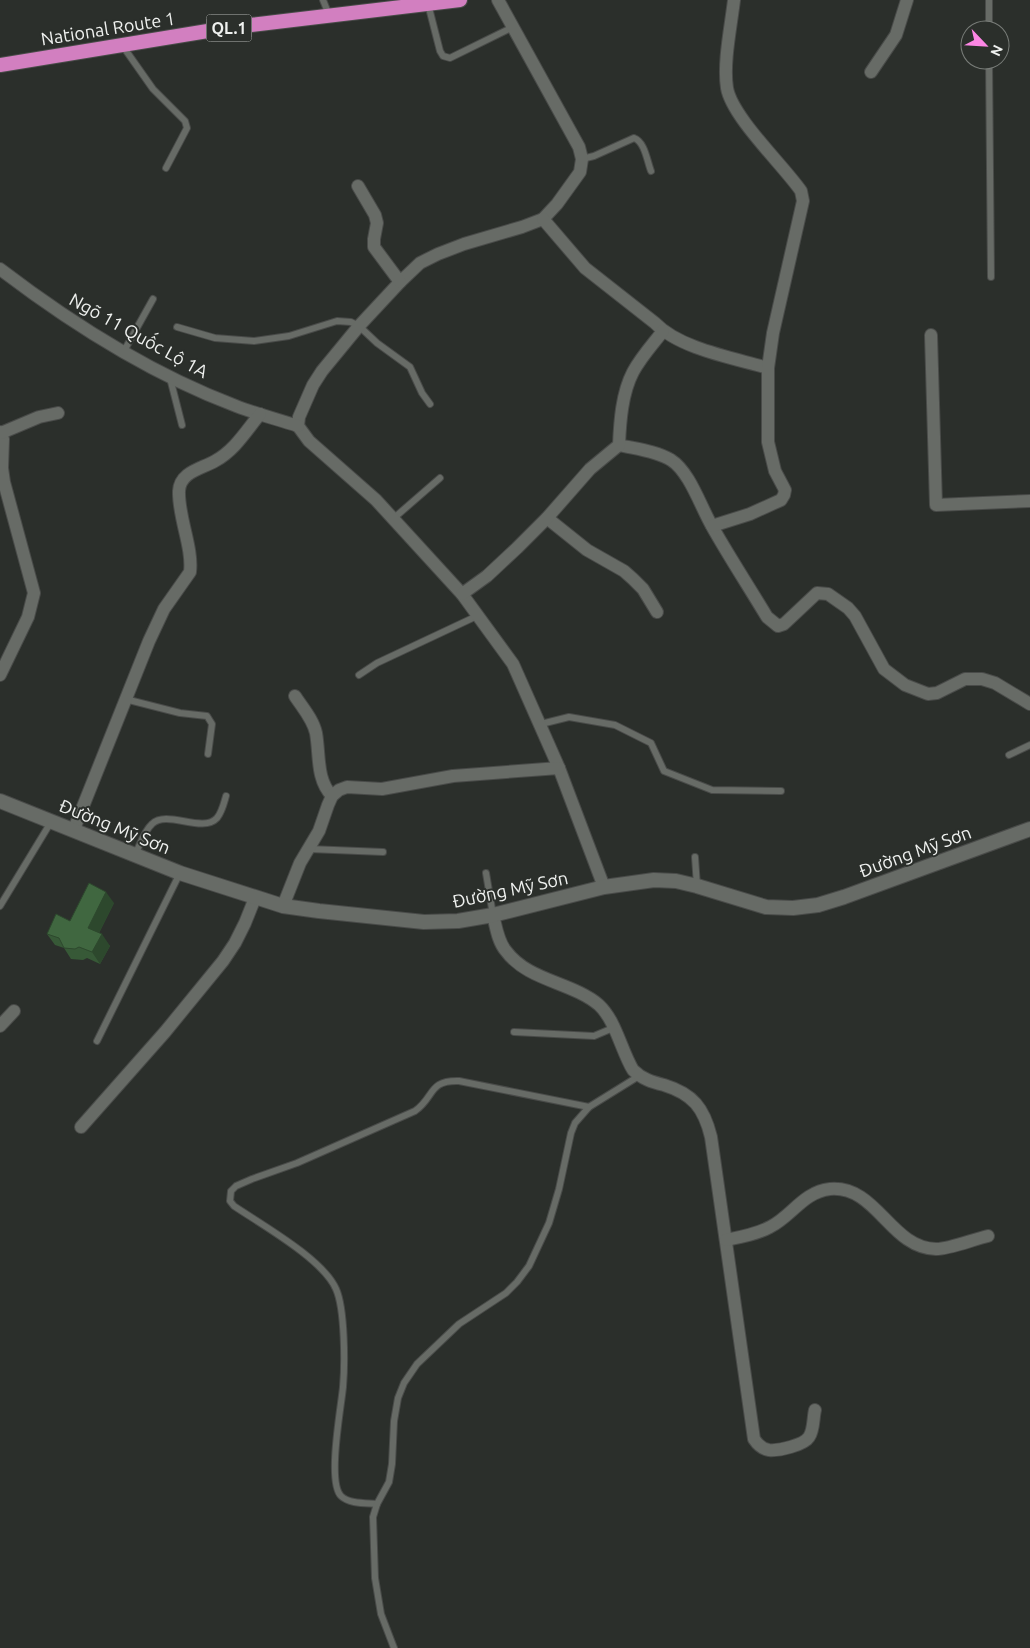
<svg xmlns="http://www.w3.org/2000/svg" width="1030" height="1648" font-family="Ubuntu,sans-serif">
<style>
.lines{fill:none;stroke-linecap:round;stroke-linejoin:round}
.service-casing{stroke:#494b49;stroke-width:8}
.minor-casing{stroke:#494b49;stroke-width:14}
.tertiary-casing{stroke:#494b49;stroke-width:16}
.trunk-casing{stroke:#494b49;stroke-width:16}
.service{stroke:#676b66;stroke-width:6}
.minor{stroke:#676b66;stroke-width:12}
.tertiary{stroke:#676b66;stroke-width:14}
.trunk{stroke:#d27fc0;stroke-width:14}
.wall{fill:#375937}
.shaded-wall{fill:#2d482d}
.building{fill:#406740;stroke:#2d482d}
.labels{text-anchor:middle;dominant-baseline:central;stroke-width:4;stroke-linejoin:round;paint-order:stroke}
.shield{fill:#2b2f2b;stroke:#b4b7b4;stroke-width:1}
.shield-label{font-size:16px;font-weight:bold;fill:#eff1ef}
.street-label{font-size:18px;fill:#eff1ef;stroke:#2b2f2b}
</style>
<rect width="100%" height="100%" fill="#2b2f2b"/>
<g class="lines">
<defs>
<g id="service">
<path d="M323,0L329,15"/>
<path d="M989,0V30"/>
<path d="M428,4L440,51L443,56L450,58L513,27"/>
<path d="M122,45L153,89L185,121L187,128L166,168"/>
<path d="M989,60L991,277"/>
<path d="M582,159L594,156L634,138C645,142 647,161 651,171"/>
<path d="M177,327L215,338L254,341L289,336L337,321L351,322L359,326L377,343L410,367L422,393L430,404"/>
<path d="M124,351L153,299"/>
<path d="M170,378L182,425"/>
<path d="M394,518L440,478"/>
<path d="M359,675L377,663L477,616"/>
<path d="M125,699L180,713L207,716L212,724L208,754"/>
<path d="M541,724L569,717L615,725L651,743L664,771L712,790L781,791"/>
<path d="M1009,755L1030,745"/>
<path d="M309,849L383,852"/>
<path d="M135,855C140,845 144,831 152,824C167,809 202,834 217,818C222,812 224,803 226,796"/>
<path d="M695,857L697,886"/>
<path d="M486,873L493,915"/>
<path d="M0,906L51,822"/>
<path d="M514,1032L594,1036L613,1028"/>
<path d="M97,1041L180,873"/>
<path d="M377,1504C366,1503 349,1504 341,1496C327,1482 341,1408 343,1387C345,1364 345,1309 336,1289C323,1259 262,1225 234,1206L230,1201L231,1191L236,1186L252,1179L297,1163L415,1111C435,1097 428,1080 459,1081L589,1107"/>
<path d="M394,1648L381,1614L375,1578L373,1517L377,1504L389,1482L392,1464L394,1421L398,1398L404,1383L417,1364L459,1324L506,1293L517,1282L529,1266L549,1223L559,1189L571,1133L575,1123L589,1107L639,1076"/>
</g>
<g id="minor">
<path d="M498,0L579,147L582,159L580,172L557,204L543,219L522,227L464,244L438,254L420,263L400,282L359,326L322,371L313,385L299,417L298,426L309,441L376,500L462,594L513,664L559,768L604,887"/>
<path d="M871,72L896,35L907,0"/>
<path d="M358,186L375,215L377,223L374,239V247L400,282"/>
<path d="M543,219L585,268L655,323C680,349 734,358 768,368"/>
<path d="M0,269C72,324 151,374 236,406C256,414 277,419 298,426"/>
<path d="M931,335L936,505L1030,501"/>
<path d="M0,432L3,439L2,468L4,482L34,593L28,617L0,675"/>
<path d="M1,433L39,417L58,413"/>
<path d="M619,445C636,449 656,451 671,460C690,472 701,508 713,528C730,558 749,587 767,617L778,626L784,624L817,593L828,594L848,608L855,616L884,669L905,685L928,694L937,693L965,679H982L995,683L1030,704"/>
<path d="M547,518L587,550L624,571L633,579L643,589L657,612"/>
<path d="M712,526L750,514L781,500L784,495L785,490L775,471L768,442V368L773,333L803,201L801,191C783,165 732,117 727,88C723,63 731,26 734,0"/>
<path d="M462,594L487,576L517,548L547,518L590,469L619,445C620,421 622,393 633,372C641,357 653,344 663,331"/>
<path d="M295,696C302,707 313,719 316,733C320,756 316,779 332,796"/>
<path d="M74,829L149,641L164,609L190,572C193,547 178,517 179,491C180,472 201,469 215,461C235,450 246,431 260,414"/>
<path d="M283,906L300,863L319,831L328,805L332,796L339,790L347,787L382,789L453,776L559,768"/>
<path d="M493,915C496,927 498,942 506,951C528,981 572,982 599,1005C616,1021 621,1050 633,1070C642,1079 652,1082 664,1085C693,1094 704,1108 711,1137L754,1439C758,1445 762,1449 769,1450C779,1451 804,1445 809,1437C814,1430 813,1418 815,1410"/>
<path d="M0,1026L14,1011"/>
<path d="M81,1127L165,1032L223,961L235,943L245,923L255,898"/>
<path d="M726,1240C741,1237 757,1234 770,1227C792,1216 803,1192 830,1189C877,1185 890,1248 936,1249C950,1249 974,1239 988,1236"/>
</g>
<path id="tertiary" d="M0,801L180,873L283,906L319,911L424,922L458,921L493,915L604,887L654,880L676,881L697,886L766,907L793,908L818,905L844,897L1030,829"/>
<path id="trunk" d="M0,65L226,28L460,0"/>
</defs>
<use href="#service" class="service-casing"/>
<use href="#minor" class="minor-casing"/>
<use href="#tertiary" class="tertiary-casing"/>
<use href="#trunk" class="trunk-casing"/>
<use href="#service" class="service"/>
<use href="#minor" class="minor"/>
<use href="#tertiary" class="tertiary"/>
<use href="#trunk" class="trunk"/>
</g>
<path class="wall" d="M114,903L99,933L110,946L100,964L87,958L83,960L71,959L64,948L55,945L47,934L70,921Z"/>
<g class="shaded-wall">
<path d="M106,892L114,903L96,939L88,928Z"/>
<path d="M102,934L110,946L100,964L92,952Z"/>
</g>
<path class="building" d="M89,883L106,892L88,928L102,934L92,952L79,947L75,949L64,948L59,938L47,934L56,914L70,921Z"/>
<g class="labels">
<rect class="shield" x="206.5" y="14.5" width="45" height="27" rx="4"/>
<g class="shield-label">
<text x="229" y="28">QL.1</text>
</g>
<g class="street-label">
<text transform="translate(108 28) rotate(-9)">National Route 1</text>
<text transform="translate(139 335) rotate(29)">Ngõ 11 Quốc Lộ 1A</text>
<text transform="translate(115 826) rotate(22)">Đường Mỹ Sơn</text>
<text transform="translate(915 851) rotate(-20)">Đường Mỹ Sơn</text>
<text transform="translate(510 889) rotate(-12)">Đường Mỹ Sơn</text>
</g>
</g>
<g transform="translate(985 45) rotate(115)"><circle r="24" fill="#2b2f2b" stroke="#797d79"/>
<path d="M0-4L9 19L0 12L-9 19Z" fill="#fc86e4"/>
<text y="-8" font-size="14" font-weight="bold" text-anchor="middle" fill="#eff1ef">N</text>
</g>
</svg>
